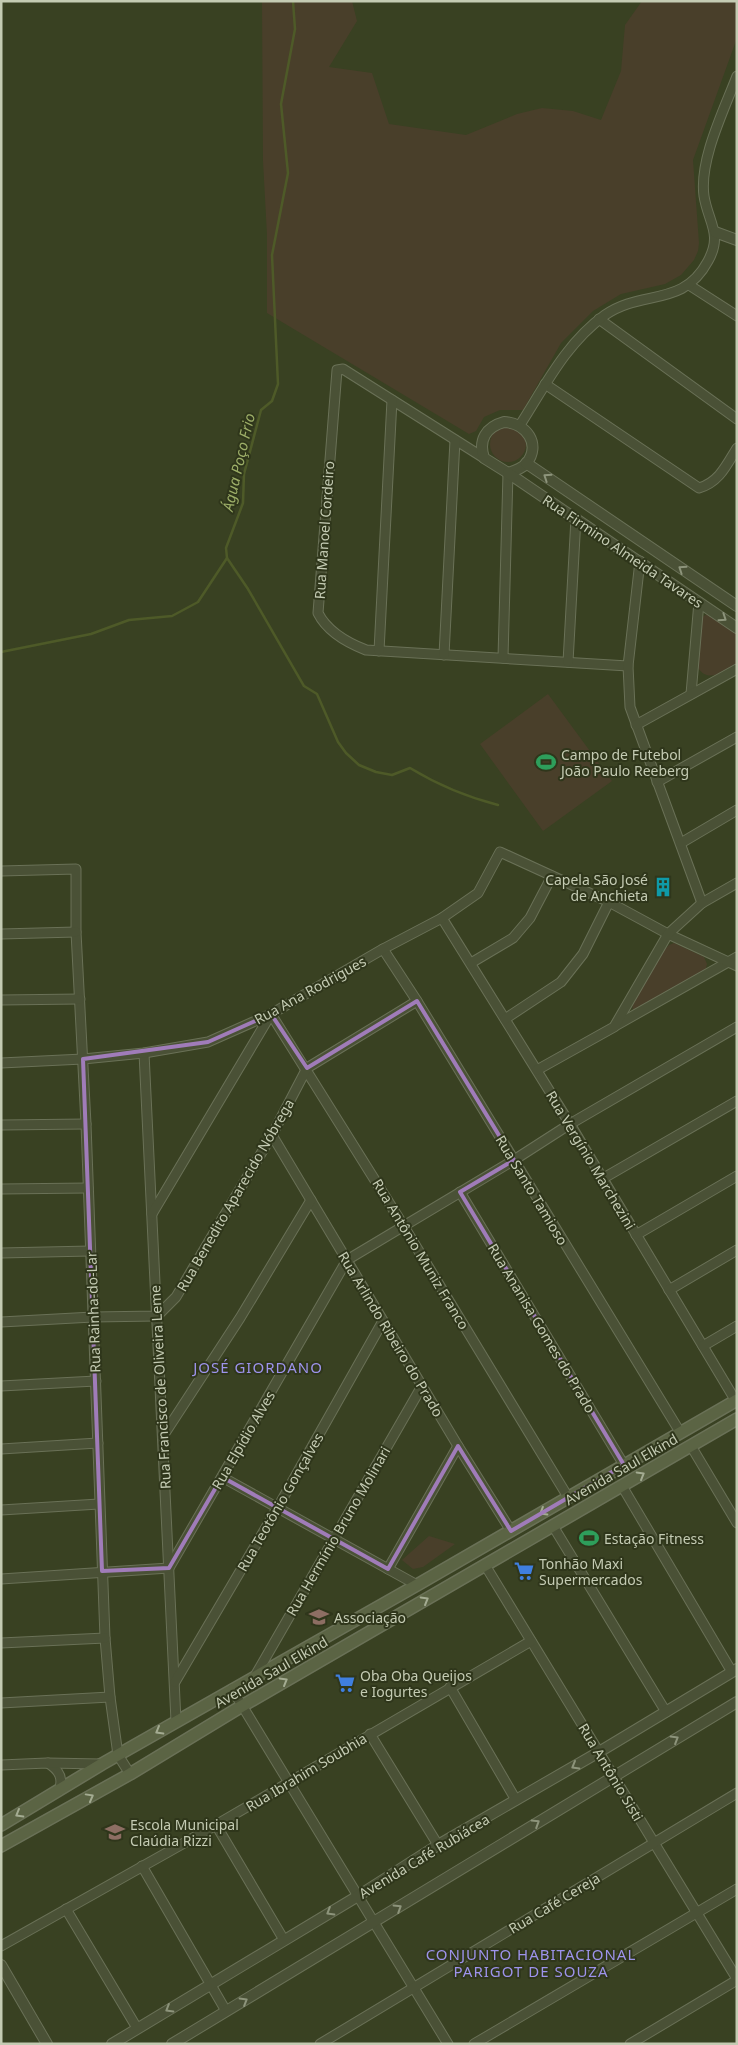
<svg xmlns="http://www.w3.org/2000/svg" width="738" height="2045" font-family="'Noto Sans',sans-serif">
<style>
.green{fill:#493f2a}
.lines{fill:none;stroke-linecap:round;stroke-linejoin:round}
.stream{stroke:#4e5a28;stroke-width:2.5}
.minor-casing{stroke:#6a7157;stroke-width:11}
.tertiary-casing{stroke:#6a7157;stroke-width:12}
.secondary-casing{stroke:#6a7157;stroke-width:14}
.minor{stroke:#4a5136;stroke-width:9}
.tertiary{stroke:#4a5136;stroke-width:10}
.secondary{stroke:#5b6444;stroke-width:11}
.oneway{stroke:#8d947b}
.oneway2{stroke:#a4ac92}
.marked{fill:none;stroke:#a07cb9;stroke-width:4;stroke-linejoin:round}
.labels{text-anchor:middle;dominant-baseline:central;stroke-width:4;stroke-linejoin:round;paint-order:stroke}
.street-label{font-size:14px;fill:#c4cbb3;stroke:#2f361b}
.poi-label{font-size:14px;fill:#c4cbb3;stroke:#2f361b;text-anchor:start}
.water-label{font-size:15px;font-style:italic;fill:#9dae68;stroke:#2f361b}
.neighbourhood-label{font-size:15px;letter-spacing:1px;fill:#9d93eb;stroke:#2f361b}
</style>
<rect width="100%" height="100%" fill="#394122"/>
<g class="green">
<path d="M262,1H352L357,21L329,67L372,73L389,124L466,135L517,114L542,108L573,111L601,120L621,71L625,25L642,1H737V38L693,160L699,243L698,251L694,260L681,275L665,284L621,294L593,311L561,343L523,410H500L484,417L476,431L469,434L267,313V235L263,161Z"/>
<circle cx="508" cy="444" r="18"/>
<path d="M709,613L737,628V663C725,671 707,685 697,666L702,617Z"/>
<path d="M548,694L612,781L543,831L480,744Z"/>
<path d="M674,943L704,957L707,964L705,972L635,1011L633,1010L632,1004L665,949L669,945Z"/>
<path d="M429,1536L455,1544L423,1567L413,1569L402,1560Z"/>
</g>
<g class="lines">
<g class="stream">
<path d="M227,558L248,589L304,686L317,694L338,742L346,753L359,765L376,772L392,775L410,768C438,785 467,797 498,805"/>
<path d="M1,652L91,634L129,620L172,616L198,602L227,558L226,548L243,503L244,474L261,410L272,401L278,384L272,255L288,173L281,104L295,29L293,1"/>
</g>
<defs>
<g id="minor">
<path d="M689,285L737,316"/>
<path d="M599,319L737,419"/>
<path d="M545,384L699,488C719,482 726,466 737,448"/>
<path d="M520,425C545,386 566,343 605,315C642,289 683,308 708,261C723,234 708,222 704,196C699,160 724,110 737,76"/>
<path d="M484,458L343,369L337,370L318,613C327,631 348,643 366,650L628,666"/>
<path d="M640,561L628,666L630,707L702,903"/>
<path d="M379,651L392,400"/>
<path d="M444,655L455,440"/>
<path d="M503,658L508,473"/>
<path d="M568,662L576,518"/>
<path d="M691,694L699,602"/>
<path d="M636,725L737,669"/>
<path d="M657,782L737,737"/>
<path d="M681,843L737,810"/>
<path d="M1,871L76,869V932L86,1124L105,1638L110,1697L118,1755L130,1774"/>
<path d="M442,918L570,1124L737,1403"/>
<path d="M1,934L76,932"/>
<path d="M383,949L417,1001L680,1432"/>
<path d="M471,963L513,938L530,918L552,876"/>
<path d="M1,1000L80,999"/>
<path d="M505,1019L561,982L583,954L609,902"/>
<path d="M615,1026L737,957"/>
<path d="M144,1053L176,1721"/>
<path d="M1,1063L83,1059L144,1053L208,1042L271,1014L383,949L442,918L478,893L500,852L609,902L668,934L737,966"/>
<path d="M537,1070L614,1027L668,934L702,903L737,883"/>
<path d="M1,1125L86,1124"/>
<path d="M272,1135L458,1446L511,1531"/>
<path d="M602,1179L737,1101"/>
<path d="M1,1189L88,1188"/>
<path d="M460,1192L624,1465"/>
<path d="M152,1214L271,1014L403,1225L568,1497"/>
<path d="M636,1235L737,1176"/>
<path d="M1,1253L90,1251"/>
<path d="M669,1290L737,1250"/>
<path d="M1,1322L93,1317L157,1316L176,1297L272,1135L307,1068L417,1001"/>
<path d="M703,1346L737,1326"/>
<path d="M1,1386L96,1381"/>
<path d="M163,1436L240,1318L311,1200"/>
<path d="M691,1446L737,1523"/>
<path d="M1,1449L98,1443"/>
<path d="M222,1477L417,1585"/>
<path d="M622,1486L732,1672"/>
<path d="M1,1510L99,1504"/>
<path d="M553,1526L666,1712"/>
<path d="M485,1565L737,1979"/>
<path d="M388,1569L458,1446"/>
<path d="M1,1579L169,1568L347,1260L514,1160L570,1124L737,1027"/>
<path d="M1,1643L105,1638"/>
<path d="M255,1676L422,1386"/>
<path d="M175,1682L278,1507L383,1321"/>
<path d="M450,1687L516,1800"/>
<path d="M232,1689L448,2044"/>
<path d="M1,1703L110,1697"/>
<path d="M370,1734L438,1845"/>
<path d="M48,1763C59,1770 64,1778 59,1791"/>
<path d="M1,1765L47,1763L102,1764"/>
<path d="M216,1825L284,1940"/>
<path d="M142,1866L226,2011"/>
<path d="M66,1909L137,2028"/>
<path d="M1,1946L216,1825L531,1641"/>
<path d="M320,2044L737,1793"/>
<path d="M474,2044L737,1889"/>
<path d="M630,2044L737,1980"/>
</g>
<g id="tertiary">
<path d="M715,232L737,240"/>
<path d="M504,422C526,423 542,444 526,464C521,469 514,471 508,473L484,458C478,440 486,427 504,422Z"/>
<path d="M526,463L737,606"/>
<path d="M508,473L737,628"/>
<path d="M1,1965L47,2044"/>
<path d="M112,2044L358,1896L438,1845L599,1752L737,1669"/>
<path d="M172,2044L737,1702"/>
</g>
<g id="secondary">
<path d="M1,1825L102,1764L417,1585L737,1400"/>
<path d="M1,1846L130,1774L242,1706L737,1419"/>
</g>
</defs>
<use href="#minor" class="minor-casing"/>
<use href="#tertiary" class="tertiary-casing"/>
<use href="#secondary" class="secondary-casing"/>
<use href="#minor" class="minor"/>
<use href="#tertiary" class="tertiary"/>
<use href="#secondary" class="secondary"/>
</g>
<defs><path id="oneway-chevron" d="M-2-3.5L2.5 0L-2 3.5" fill="none" stroke-width="1.6" stroke-linecap="round" stroke-linejoin="round" transform="scale(1.25)"/></defs>
<g class="oneway">
<use href="#oneway-chevron" transform="translate(547 477) rotate(-146)"/>
<use href="#oneway-chevron" transform="translate(682 569) rotate(-146)"/>
<use href="#oneway-chevron" transform="translate(723 618) rotate(34)"/>
<use href="#oneway-chevron" transform="translate(675 1739) rotate(-31)"/>
<use href="#oneway-chevron" transform="translate(575 1766) rotate(150)"/>
<use href="#oneway-chevron" transform="translate(536 1823) rotate(-32)"/>
<use href="#oneway-chevron" transform="translate(398 1908) rotate(-32)"/>
<use href="#oneway-chevron" transform="translate(330 1912) rotate(149)"/>
<use href="#oneway-chevron" transform="translate(244 2001) rotate(-31)"/>
<use href="#oneway-chevron" transform="translate(169 2009) rotate(149)"/>
</g>
<g class="oneway2">
<use href="#oneway-chevron" transform="translate(641 1475) rotate(-30)"/>
<use href="#oneway-chevron" transform="translate(543 1512) rotate(149)"/>
<use href="#oneway-chevron" transform="translate(425 1600) rotate(-30)"/>
<use href="#oneway-chevron" transform="translate(284 1681) rotate(-30)"/>
<use href="#oneway-chevron" transform="translate(159 1731) rotate(150)"/>
<use href="#oneway-chevron" transform="translate(90 1797) rotate(-29)"/>
<use href="#oneway-chevron" transform="translate(19 1814) rotate(150)"/>
</g>
<path class="marked" d="M417,1001L514,1160L460,1192L624,1465L511,1531L458,1446L388,1569L222,1477L169,1568L102,1571L83,1059L208,1042L271,1014L307,1068Z"/>
<defs>
<symbol id="stadium-bare" viewBox="-9 -9 18 18"><path d="M0-5a6.5 5 0 1 0 0 10a6.5 5 0 1 0 0-10ZM-3.5-1.8h7v3.6h-7Z" fill="#2e9e5b" stroke="#2f361b" stroke-width="2.5" paint-order="stroke"/></symbol>
<symbol id="building-bare" viewBox="-9 -9 18 18"><path d="M-4-6H4V6H1V3H-1V6H-4ZM-2.5-4.3h1.7v1.8h-1.7ZM.8-4.3h1.7v1.8H.8ZM-2.5-1h1.7V.8h-1.7ZM.8-1h1.7V.8H.8Z" fill="#0f9aa8" stroke="#2f361b" stroke-width="2.5" paint-order="stroke"/></symbol>
<symbol id="supermarket-bare" viewBox="-9 -9 18 18"><path d="M-6-5.5h2.5l.6 2H6L4.5 2H-2.5L-4.4-4H-6ZM-1.5 3.2a1.3 1.3 0 1 0 .1 0ZM3 3.2a1.3 1.3 0 1 0 .1 0Z" fill="#3f7fe0" stroke="#2f361b" stroke-width="2.5" paint-order="stroke"/></symbol>
<symbol id="school-bare" viewBox="-9 -9 18 18"><path d="M0-5L7-2L0 1L-7-2ZM-4 1L0 2.5L4 1V4Q0 6-4 4Z" fill="#8d6e63" stroke="#2f361b" stroke-width="2.5" paint-order="stroke"/></symbol>
</defs>
<g fill-rule="evenodd">
<use href="#stadium-bare" x="532" y="748" width="28" height="28"/>
<use href="#building-bare" x="649" y="873" width="28" height="28"/>
<use href="#stadium-bare" x="575" y="1524" width="28" height="28"/>
<use href="#supermarket-bare" x="510" y="1557" width="28" height="28"/>
<use href="#school-bare" x="305" y="1603" width="28" height="28"/>
<use href="#supermarket-bare" x="331" y="1669" width="28" height="28"/>
<use href="#school-bare" x="101" y="1818" width="28" height="28"/>
</g>
<g class="labels">
<g class="street-label">
<text transform="translate(324 530) rotate(-86)">Rua Manoel Cordeiro</text>
<text transform="translate(623 551) rotate(34)">Rua Firmino Almeida Tavares</text>
<text transform="translate(310 990) rotate(-29)">Rua Ana Rodrigues</text>
<text transform="translate(591 1160) rotate(59)">Rua Vergínio Marchezini</text>
<text transform="translate(532 1190) rotate(59)">Rua Santo Tamioso</text>
<text transform="translate(235 1195) rotate(-60)">Rua Benedito Aparecido Nóbrega</text>
<text transform="translate(421 1254) rotate(59)">Rua Antônio Muniz Franco</text>
<text transform="translate(93 1312) rotate(-92)">Rua Rainha-do-Lar</text>
<text transform="translate(542 1328) rotate(59)">Rua Ananisa Gomes do Prado</text>
<text transform="translate(391 1334) rotate(59)">Rua Arlindo Ribeiro do Prado</text>
<text transform="translate(160 1387) rotate(-93)">Rua Francisco de Oliveira Leme</text>
<text transform="translate(243 1440) rotate(-60)">Rua Elpídio Alves</text>
<text transform="translate(621 1469) rotate(-30)">Avenida Saul Elkind</text>
<text transform="translate(280 1502) rotate(-60)">Rua Teotônio Gonçalves</text>
<text transform="translate(338 1531) rotate(-60)">Rua Hermínio Bruno Molinari</text>
<text transform="translate(271 1672) rotate(-30)">Avenida Saul Elkind</text>
<text transform="translate(306 1772) rotate(-31)">Rua Ibrahim Soubhia</text>
<text transform="translate(611 1772) rotate(59)">Rua Antônio Sisti</text>
<text transform="translate(424 1856) rotate(-31)">Avenida Café Rubiácea</text>
<text transform="translate(554 1903) rotate(-31)">Rua Café Cereja</text>
</g>
<g class="poi-label">
<text x="561" y="754">Campo de Futebol<tspan x="561" dy="16">João Paulo Reeberg</tspan></text>
<text x="648" y="879" text-anchor="end">Capela São José<tspan x="648" dy="16">de Anchieta</tspan></text>
<text x="604" y="1538">Estação Fitness</text>
<text x="539" y="1563">Tonhão Maxi<tspan x="539" dy="16">Supermercados</tspan></text>
<text x="334" y="1617">Associação</text>
<text x="360" y="1675">Oba Oba Queijos<tspan x="360" dy="16">e Iogurtes</tspan></text>
<text x="130" y="1824">Escola Municipal<tspan x="130" dy="16">Claúdia Rizzi</tspan></text>
</g>
<g class="water-label">
<text transform="translate(238 462) rotate(-77)">Água Poço Frio</text>
</g>
<g class="neighbourhood-label">
<text x="258" y="1367">JOSÉ GIORDANO</text>
<text x="531" y="1954">CONJUNTO HABITACIONAL<tspan x="531" dy="17">PARIGOT DE SOUZA</tspan></text>
</g>
</g>
<rect width="738" height="2045" fill="none" stroke="#c4cbb3" stroke-width="5"/>
</svg>
